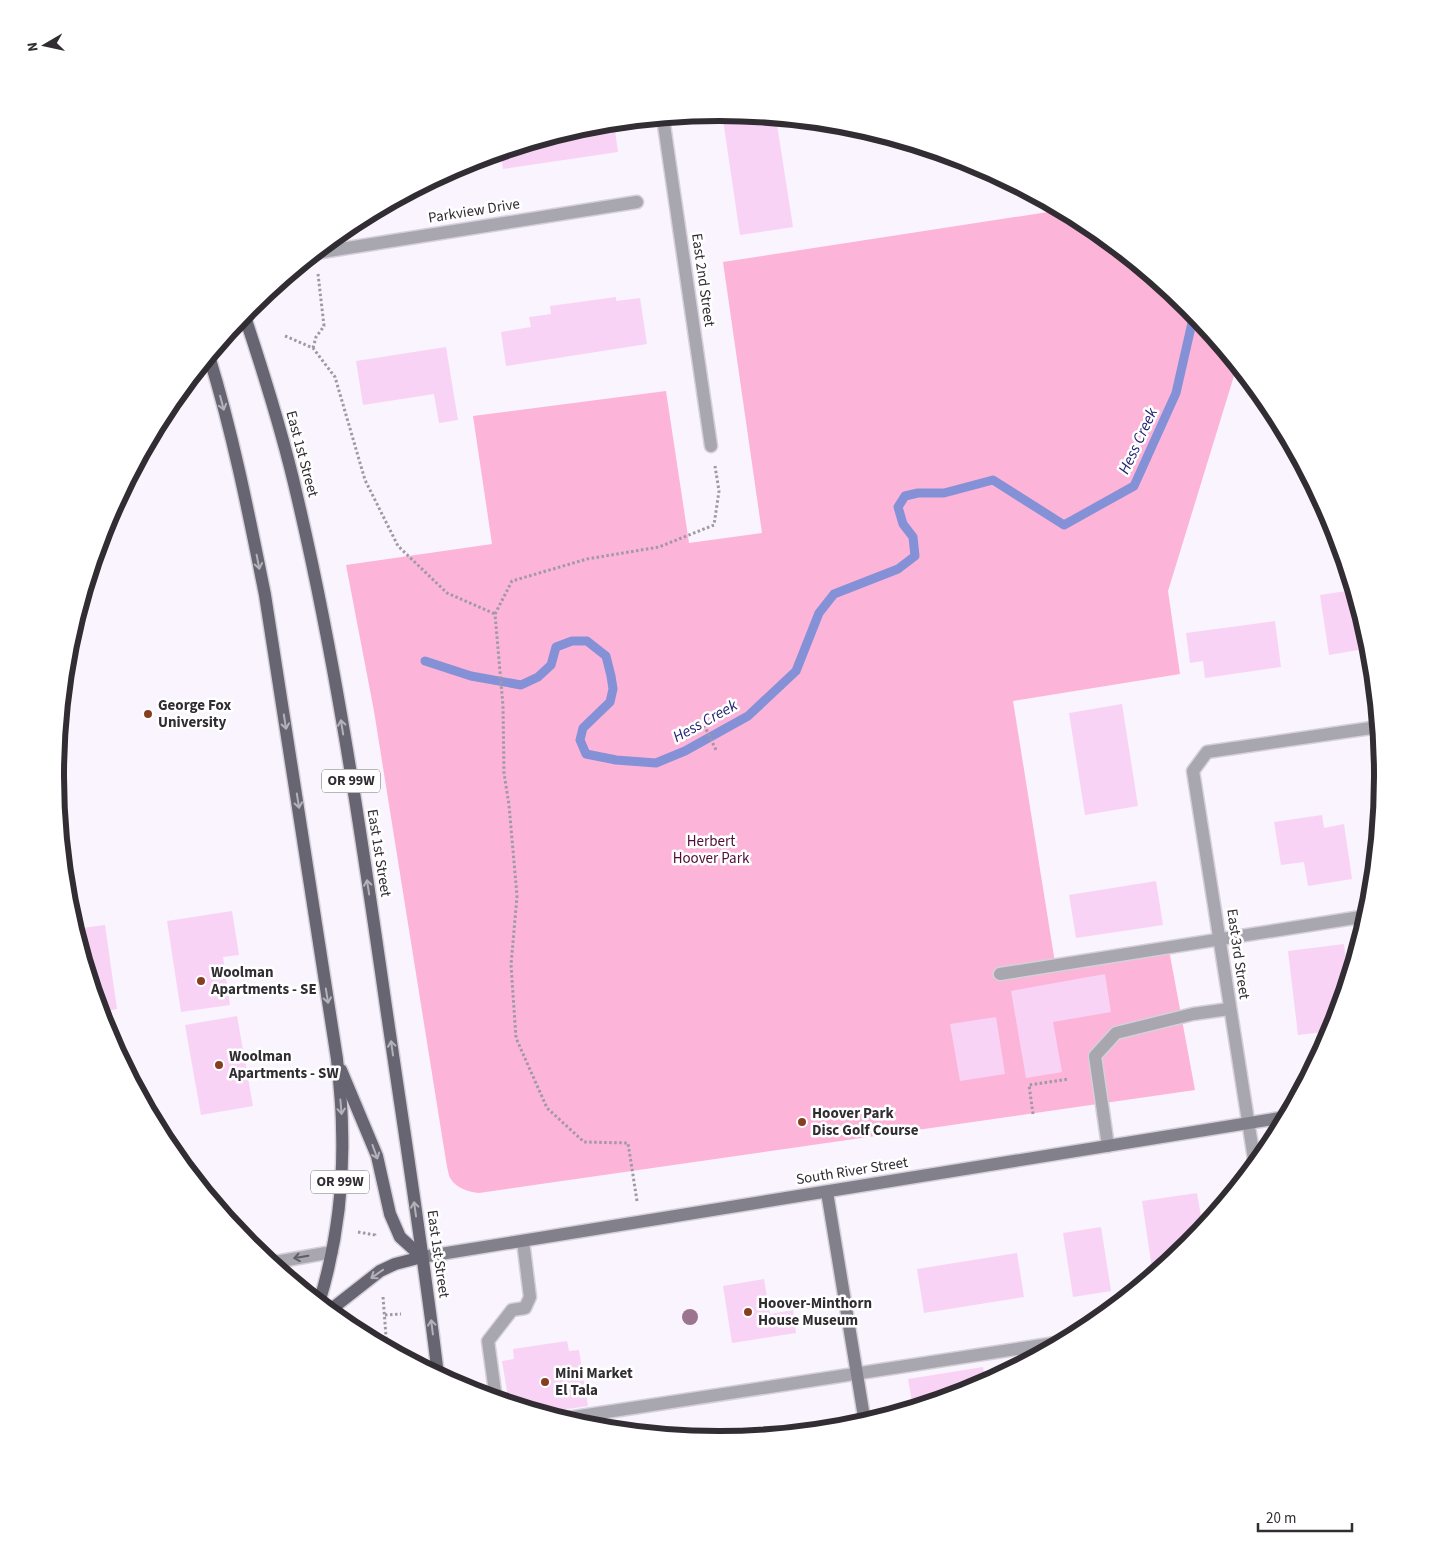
<svg xmlns="http://www.w3.org/2000/svg" width="1438" height="1553" font-family="'Source Sans 3',sans-serif">
<style>
.green{fill:#fdb4d9}
.lines{fill:none;stroke-linecap:round;stroke-linejoin:round}
.stream{stroke:#8491d6;stroke-width:9}
.building{fill:#f9d3f5}
.lane-casing{stroke:#d5d0d9;stroke-width:15}
.street-casing{stroke:#d5d0d9;stroke-width:15}
.secondary-casing{stroke:#d5d0d9;stroke-width:15}
.primary-casing{stroke:#d5d0d9;stroke-width:15}
.path{stroke:#9f9aa2;stroke-width:3;stroke-dasharray:2.5 2.5;stroke-linecap:butt}
.lane{stroke:#a8a6ae;stroke-width:12}
.street{stroke:#a8a6ae;stroke-width:12}
.secondary{stroke:#82808b;stroke-width:12}
.primary{stroke:#676572;stroke-width:12}
.tree{fill:#9c7490}
.oneway{stroke:#b3b2b8}
.oneway2{stroke:#615d64}
.poi-dot{fill:#863e20;stroke:#fff;stroke-width:2}
.labels{text-anchor:middle;dominant-baseline:central;stroke-width:5;stroke-linejoin:round;paint-order:stroke}
.shield{fill:#fff;stroke:#6f6c70;stroke-width:1}
.shield-label{font-size:14px;font-weight:bold;fill:#312d33}
.street-label{font-size:15px;fill:#312d33;stroke:#fff}
.poi-label{font-size:15px;font-weight:bold;fill:#312d33;stroke:#fff;text-anchor:start}
.park-label{font-size:15px;fill:#4f0c36;stroke:#fff}
.water-label{font-size:16px;font-style:italic;fill:#232474;stroke:#fff}
.rim{fill:none;stroke:#312d33;stroke-width:6}
</style>
<rect width="100%" height="100%" fill="#f9f4fd"/>
<path class="green" d="M1061,210L1088,225L1189,307L1237,366L1168,591L1180,674L1013,701L1056,969L1169,950L1195,1090L479,1193C469,1192 456,1188 450,1178C448,1173 447,1166 446,1161L374,711L346,565L492,544L473,416L666,391L689,543L762,533L723,262Z"/>
<g class="lines">
<path class="stream" d="M425,661L471,676L521,685L538,677L551,665L556,647L572,641H587L606,656L611,676L613,689L610,702L583,728L580,740L586,754L616,760L656,763L685,751L748,716L796,671L819,613L834,594L898,569L915,556L913,537L903,524L898,507L905,496L918,493H944L993,480L1064,525L1134,486L1176,393L1194,314"/>
</g>
<g class="building">
<path d="M722,113L776,118L793,227L740,235Z"/>
<path d="M614,123L618,152L503,169L501,152L590,125Z"/>
<path d="M616,297V301L640,298L647,344L506,366L501,332L531,327L529,317L551,314L550,306Z"/>
<path d="M446,347L458,420L439,423L434,394L363,405L356,361Z"/>
<path d="M1353,590L1370,648L1329,655L1320,595Z"/>
<path d="M1275,621L1281,667L1205,678L1203,661L1190,663L1186,633Z"/>
<path d="M1122,704L1138,806L1085,815L1069,713Z"/>
<path d="M1322,815L1324,828L1344,824L1352,879L1308,886L1304,862L1281,865L1274,822Z"/>
<path d="M1156,881L1163,925L1076,938L1069,895Z"/>
<path d="M232,911L239,955L223,957L230,1005L181,1012L167,921Z"/>
<path d="M105,925L117,1009L100,1012L75,929Z"/>
<path d="M1344,944L1347,971H1349V975L1332,1031L1298,1035L1288,951Z"/>
<path d="M1105,974L1111,1012L1053,1022L1062,1072L1026,1078L1011,991Z"/>
<path d="M237,1016L253,1106L201,1115L185,1025Z"/>
<path d="M996,1017L1005,1074L960,1081L950,1024Z"/>
<path d="M1197,1193L1203,1228L1188,1246L1153,1275L1142,1201Z"/>
<path d="M1101,1227L1111,1291L1073,1297L1063,1233Z"/>
<path d="M1017,1253L1024,1297L924,1313L917,1269Z"/>
<path d="M764,1279L770,1314L793,1310L796,1333L732,1343L723,1286Z"/>
<path d="M567,1341L569,1351L579,1350L588,1406L541,1413L509,1403L502,1361L514,1359L513,1349Z"/>
<path d="M983,1367L986,1383L973,1390L913,1408L908,1379Z"/>
</g>
<g class="lines">
<defs>
<g id="lane">
<path d="M1000,974L1367,916"/>
<path d="M1108,1146L1095,1056L1116,1033L1193,1014L1229,1009"/>
<path d="M496,1399L488,1341L512,1310L525,1308L530,1297L523,1241"/>
<path d="M561,1419L1062,1342"/>
</g>
<g id="street">
<path d="M663,118L711,446"/>
<path d="M316,253L637,202"/>
<path d="M1255,1165L1193,771L1207,752L1378,727"/>
<path d="M270,1263L332,1252"/>
</g>
<g id="secondary">
<path d="M827,1192L865,1423"/>
<path d="M422,1257L1286,1117"/>
</g>
<g id="primary">
<path d="M244,314C264,374 283,434 297,496C334,653 358,813 381,972C400,1106 422,1241 438,1375"/>
<path d="M209,356C233,434 249,515 265,595L337,1059C339,1081 342,1105 342,1128C344,1186 336,1247 319,1303"/>
<path d="M341,1070L377,1156L390,1214L400,1237L422,1257"/>
<path d="M329,1311L380,1271L395,1264L422,1257"/>
</g>
</defs>
<use href="#lane" class="lane-casing"/>
<use href="#street" class="street-casing"/>
<use href="#secondary" class="secondary-casing"/>
<use href="#primary" class="primary-casing"/>
<g class="path">
<path d="M285,336L313,348L335,377L365,480L398,546L447,593L495,614"/>
<path d="M313,348L316,337L324,326L318,274"/>
<path d="M704,725L717,752"/>
<path d="M1033,1114L1029,1085L1069,1079"/>
<path d="M637,1201L628,1143L584,1142L547,1108L516,1038L511,965L517,896L509,805L504,773L503,706L495,614L512,581L587,559L659,547L714,525L719,491L715,466"/>
<path d="M358,1232L375,1235V1236"/>
<path d="M383,1297L387,1349"/>
<path d="M385,1315L401,1314"/>
</g>
<use href="#lane" class="lane"/>
<use href="#street" class="street"/>
<use href="#secondary" class="secondary"/>
<use href="#primary" class="primary"/>
</g>
<circle class="tree" cx="690" cy="1317" r="8"/>
<defs><path id="oneway-shaft" d="M-6 0H5M1.5-3L5.5 0L1.5 3" fill="none" stroke-width="1.6" stroke-linecap="round" stroke-linejoin="round" transform="scale(1.25)"/></defs>
<g class="oneway">
<use href="#oneway-shaft" transform="translate(222 403) rotate(75)"/>
<use href="#oneway-shaft" transform="translate(258 562) rotate(79)"/>
<use href="#oneway-shaft" transform="translate(285 722) rotate(81)"/>
<use href="#oneway-shaft" transform="translate(342 727) rotate(-99)"/>
<use href="#oneway-shaft" transform="translate(298 801) rotate(81)"/>
<use href="#oneway-shaft" transform="translate(368 887) rotate(-99)"/>
<use href="#oneway-shaft" transform="translate(327 996) rotate(81)"/>
<use href="#oneway-shaft" transform="translate(392 1048) rotate(-98)"/>
<use href="#oneway-shaft" transform="translate(341 1107) rotate(85)"/>
<use href="#oneway-shaft" transform="translate(375 1152) rotate(70)"/>
<use href="#oneway-shaft" transform="translate(415 1209) rotate(-98)"/>
<use href="#oneway-shaft" transform="translate(377 1274) rotate(145)"/>
<use href="#oneway-shaft" transform="translate(432 1327) rotate(-97)"/>
</g>
<use class="oneway2" href="#oneway-shaft" transform="translate(301 1257) rotate(170)"/>
<g class="poi-dot">
<circle cx="148" cy="714" r="5"/>
<circle cx="201" cy="981" r="5"/>
<circle cx="219" cy="1065" r="5"/>
<circle cx="802" cy="1122" r="5"/>
<circle cx="748" cy="1312" r="5"/>
<circle cx="545" cy="1382" r="5"/>
</g>
<g class="labels">
<g class="shield">
<rect x="322" y="769.5" width="58" height="23" rx="4"/>
<rect x="311" y="1170.5" width="58" height="23" rx="4"/>
</g>
<g class="shield-label">
<text x="351" y="781">OR 99W</text>
<text x="340" y="1182">OR 99W</text>
</g>
<g class="street-label">
<text transform="translate(474 211) rotate(-9)">Parkview Drive</text>
<text transform="translate(703 280) rotate(82)">East 2nd Street</text>
<text transform="translate(302 454) rotate(75)">East 1st Street</text>
<text transform="translate(379 853) rotate(81)">East 1st Street</text>
<text transform="translate(1238 954) rotate(82)">East 3rd Street</text>
<text transform="translate(852 1171) rotate(-9)">South River Street</text>
<text transform="translate(438 1254) rotate(82)">East 1st Street</text>
</g>
<g class="poi-label">
<text x="158" y="705">George Fox<tspan x="158" dy="17">University</tspan></text>
<text x="211" y="972">Woolman<tspan x="211" dy="17">Apartments - SE</tspan></text>
<text x="229" y="1056">Woolman<tspan x="229" dy="17">Apartments - SW</tspan></text>
<text x="812" y="1113">Hoover Park<tspan x="812" dy="17">Disc Golf Course</tspan></text>
<text x="758" y="1303">Hoover-Minthorn<tspan x="758" dy="17">House Museum</tspan></text>
<text x="555" y="1373">Mini Market<tspan x="555" dy="17">El Tala</tspan></text>
</g>
<g class="park-label">
<text x="711" y="841">Herbert<tspan x="711" dy="17">Hoover Park</tspan></text>
</g>
<g class="water-label">
<text transform="translate(1138 441) rotate(-65)">Hess Creek</text>
<text transform="translate(705 721) rotate(-29)">Hess Creek</text>
</g>
</g>
<path d="M0 0H1438V1553H0ZM64 776a655 655 0 1 1 1310 0a655 655 0 1 1-1310 0Z" fill="#fff" fill-rule="evenodd"/>
<path class="rim" d="M64 776a655 655 0 1 1 1310 0a655 655 0 1 1-1310 0Z"/>
<g transform="translate(45 45) rotate(261)" stroke="#ffffff" stroke-width="4" paint-order="stroke">
<path d="M0-4L9 19L0 12L-9 19Z" fill="#312d33"/>
<text y="-8" font-size="14" font-weight="bold" text-anchor="middle" fill="#312d33">N</text>
</g>
<path d="M1258 1523v8h94v-8" fill="none" stroke="#312d33" stroke-width="2.5"/>
<text x="1266" y="1523" font-size="15" fill="#312d33" stroke="#ffffff" stroke-width="4" paint-order="stroke">20 m</text>
</svg>
